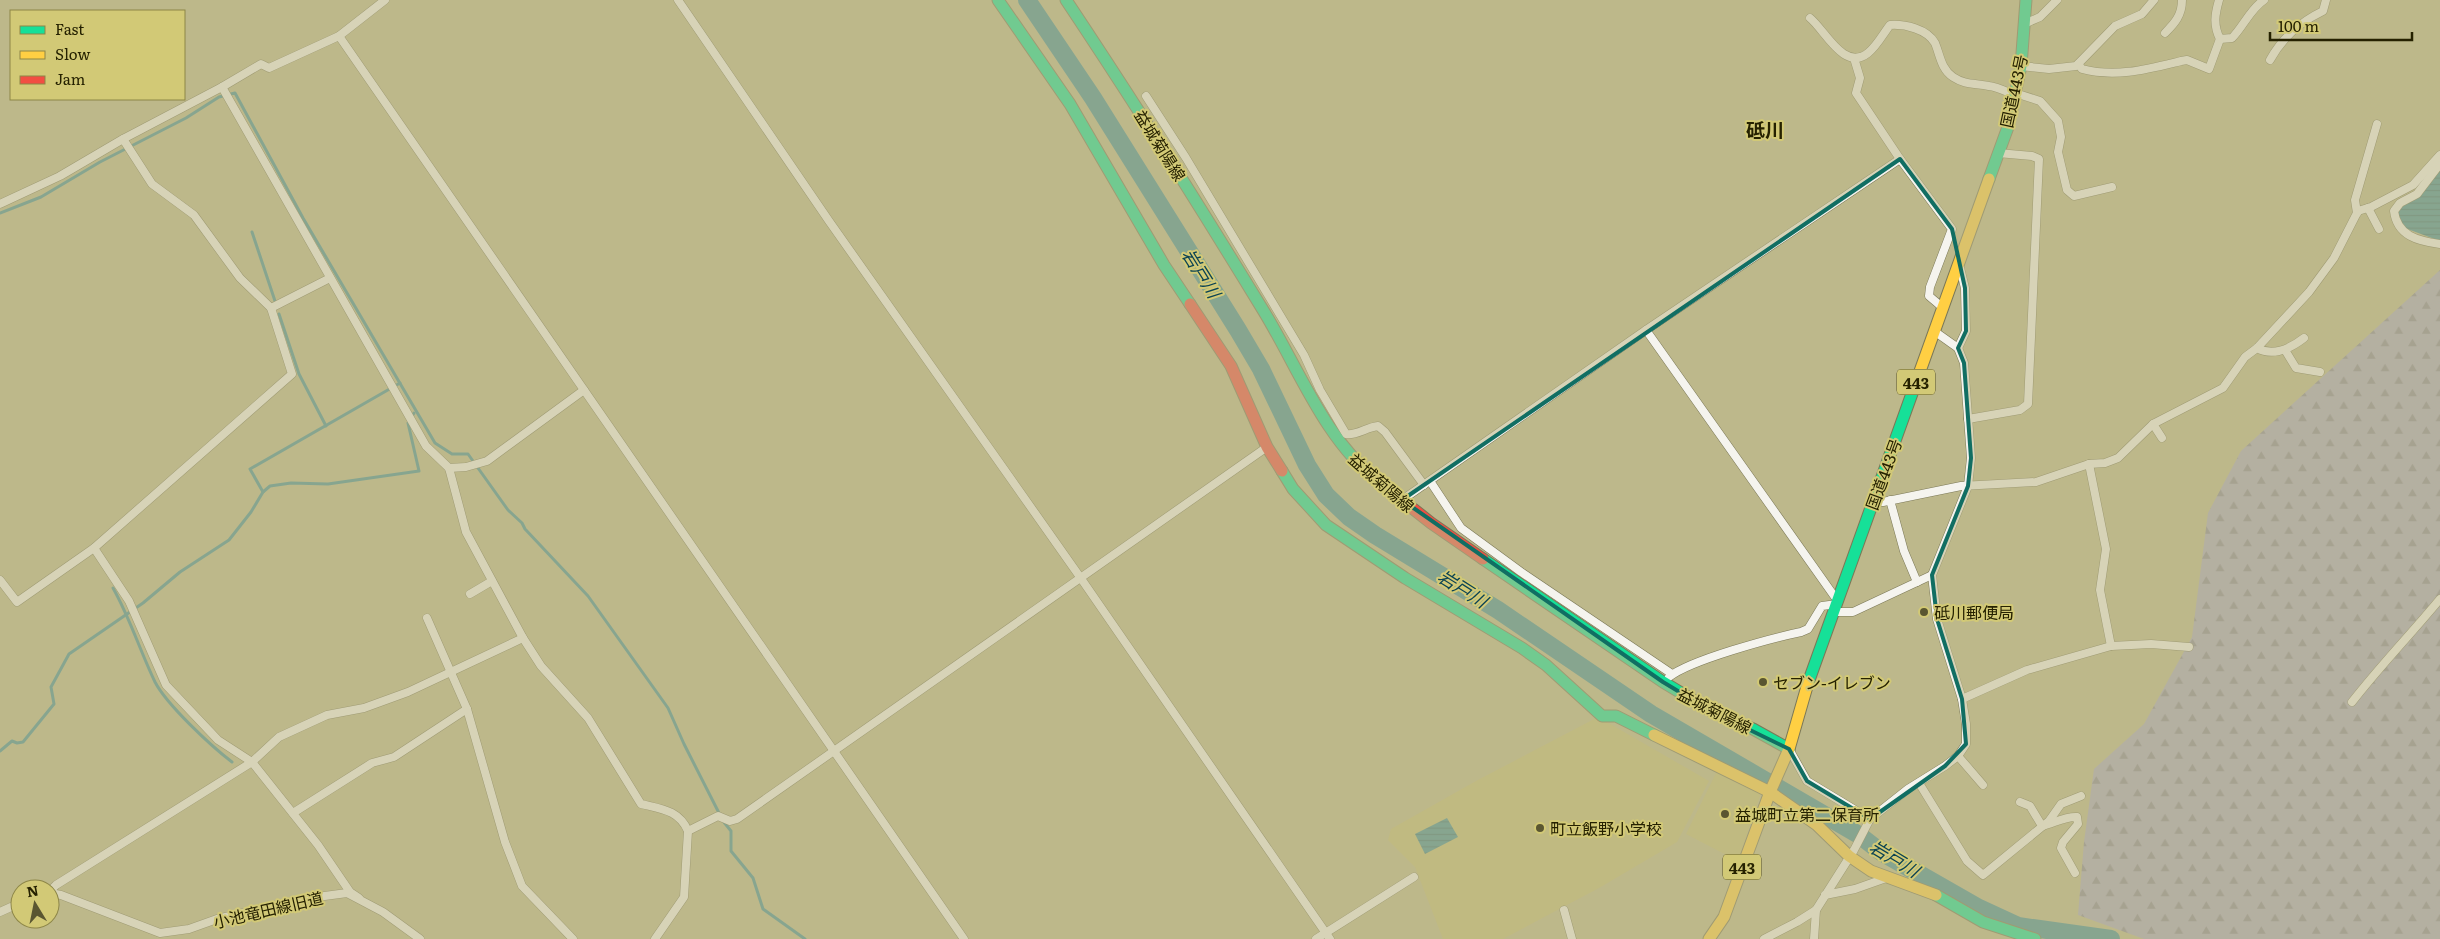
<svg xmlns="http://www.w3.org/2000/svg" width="2440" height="939" font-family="Literata,'Noto Sans JP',serif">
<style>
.built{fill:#c4bc75}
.forest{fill:url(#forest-firs)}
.water{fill:url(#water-rules)}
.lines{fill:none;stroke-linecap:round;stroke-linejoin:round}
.stream{stroke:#468f96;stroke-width:3}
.river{stroke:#468f96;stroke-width:18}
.street-casing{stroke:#7b7857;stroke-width:9}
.fast-casing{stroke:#7b7857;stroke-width:13}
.slow-casing{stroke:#7b7857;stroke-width:13}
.jam-casing{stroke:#7b7857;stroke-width:13}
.street{stroke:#f5f4ee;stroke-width:8}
.fast{stroke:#16e098;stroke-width:11}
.slow{stroke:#ffcf43;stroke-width:11}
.jam{stroke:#f24e42;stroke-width:11}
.marked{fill:none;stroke:#116e63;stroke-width:4;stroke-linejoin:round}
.poi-dot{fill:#5a5631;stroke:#d2c976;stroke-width:2}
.labels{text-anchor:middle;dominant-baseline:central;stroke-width:4;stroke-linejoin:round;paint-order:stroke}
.shield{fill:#d2c976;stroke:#595323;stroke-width:1}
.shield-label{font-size:15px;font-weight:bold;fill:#252100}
.street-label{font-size:16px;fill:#252100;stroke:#d2c976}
.poi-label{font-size:16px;fill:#252100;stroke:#d2c976;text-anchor:start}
.water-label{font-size:18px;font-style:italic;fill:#0b4353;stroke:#d2c976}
.quarter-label{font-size:19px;font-weight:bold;fill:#252100;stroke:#d2c976}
</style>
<defs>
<pattern id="forest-firs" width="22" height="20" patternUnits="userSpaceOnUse" patternTransform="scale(1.25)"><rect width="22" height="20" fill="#a9a6bd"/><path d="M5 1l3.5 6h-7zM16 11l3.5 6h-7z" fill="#898797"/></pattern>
<pattern id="water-rules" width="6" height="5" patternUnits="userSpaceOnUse" patternTransform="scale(1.25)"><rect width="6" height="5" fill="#468f96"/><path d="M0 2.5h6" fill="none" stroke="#3a7478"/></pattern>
</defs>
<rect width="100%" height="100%" fill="#bdb88b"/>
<g class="built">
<path d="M1598,717L1709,781L1677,842L1599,888L1503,939H1443L1415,867L1388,840L1391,829L1476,781Z"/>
<path d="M1717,771L1761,793L1738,861L1686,834Z"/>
</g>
<path class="forest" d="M2440,270V939H2144L2078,915L2084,842L2094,769L2144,724L2192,637L2208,513L2241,451Z"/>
<g class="water">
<path d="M2440,169V241L2402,227L2398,211Z"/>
<path d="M1447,818L1458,837L1425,854L1415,834Z"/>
</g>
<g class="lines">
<g class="stream">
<path d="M0,213L41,197L100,162L186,118L219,97L235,93L303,218L435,443L452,454H468L508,510L522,523L525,529L588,596L668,708L684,744L720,815"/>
<path d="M252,232L276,304"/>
<path d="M279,314L299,374L326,426"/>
<path d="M263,492L250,469L400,383"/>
<path d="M113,588C130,618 140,651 155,682C167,705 211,746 232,762"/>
<path d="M0,751L12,741L17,743L23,742L54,704L51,687L69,654L143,603L180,572L229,540L251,512L263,492L270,486L291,483L328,484L419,471L408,423L414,413"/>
<path d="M723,821L731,831V851L753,878L763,909L805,939"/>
</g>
<path class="river" d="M1027,0L1093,98L1238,330L1261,369L1307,465L1326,495L1349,517L1375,535L1498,610L1651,714L1859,835L1881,852L1979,908L2018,926L2111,939"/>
<defs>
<g id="street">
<path d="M385,0L339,36L269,68L261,64L222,87L426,446L449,468L466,532L523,638L541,666L588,718L641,804C661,809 679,810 688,831L684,897L655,939"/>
<path d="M678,0L829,221L1080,577L1330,939"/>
<path d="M2219,0C2215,14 2213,25 2220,39L2232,38C2243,27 2251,8 2264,0"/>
<path d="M1810,18C1825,30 1844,72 1868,53C1877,46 1883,34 1890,25C1905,24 1927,29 1935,43C1940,55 1941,69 1953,77C1965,85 1975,83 1989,86C1998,87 2007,92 2015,95"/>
<path d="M2024,24L2040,17L2057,0"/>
<path d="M2165,33C2175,23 2182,15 2182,0"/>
<path d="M339,36L964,939"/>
<path d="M2270,60C2282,38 2302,21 2323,11L2326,0"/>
<path d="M2078,64L2082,69C2116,78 2148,69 2181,61L2187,60L2209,69L2220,39"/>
<path d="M2021,66L2049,69L2076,66L2115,26L2142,14L2154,0"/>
<path d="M2015,93L2040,101L2058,121L2061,137L2058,152L2067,190L2074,196L2112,187"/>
<path d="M1146,96L1186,158L1304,355L1320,390L1346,434C1356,436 1367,427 1378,426L1385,432L1424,485"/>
<path d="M123,139L152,184L194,215L240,278L271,308"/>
<path d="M1900,159L1952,229L1930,287L1929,296L1942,307"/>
<path d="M2440,164L2417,194L2400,203L2394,211C2397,236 2418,241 2440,244"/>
<path d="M0,204L60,176L123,139L222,87"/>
<path d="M2368,208L2379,229"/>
<path d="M2357,213L2355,200L2377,124"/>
<path d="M1646,330L1837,600"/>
<path d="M1958,348L1966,331L1965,288L1960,268"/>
<path d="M2257,348C2273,357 2291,348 2304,338"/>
<path d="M2285,350L2296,368L2320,372"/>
<path d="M1968,419L2020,410L2028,404L2039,159L2032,156L1998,153"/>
<path d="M2153,424L2162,438"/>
<path d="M2089,464L2106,549L2100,590L2111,646"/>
<path d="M449,468L466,467L487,461L584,390"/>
<path d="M1430,481L1461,528L1521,572L1672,674"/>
<path d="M1402,500L1646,330L1900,159L1856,93L1860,78L1854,58"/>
<path d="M1874,500L1883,502L1961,486L2036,482L2089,464L2105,463L2118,458L2153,424L2223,388L2245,357L2257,348L2309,292L2334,258L2358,211L2371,207L2413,185L2440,155"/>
<path d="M1890,500L1904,551L1917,582"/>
<path d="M94,548L129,601L166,685L218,740L252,762L318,845L350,892L359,898"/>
<path d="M0,580L17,602L94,548L292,374L271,308L330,278"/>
<path d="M470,594L492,581"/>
<path d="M1835,612H1853L1932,575"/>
<path d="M427,618L467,709L505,842L522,886L573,939"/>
<path d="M1669,677C1690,660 1772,638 1801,632L1808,629L1822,606L1837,604"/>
<path d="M1962,699L2027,670L2111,646L2151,644L2189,647"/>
<path d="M2352,702C2380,666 2411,634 2440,599"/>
<path d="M1789,749L1807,781L1870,819"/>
<path d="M1958,756L1983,785"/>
<path d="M1919,783L1967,861L1983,875L2049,821L2061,804L2081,796"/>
<path d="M2020,802L2030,806L2042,826C2054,823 2066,816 2077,817L2078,824L2063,842L2061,848L2075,873"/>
<path d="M293,813L372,763L394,757L467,709"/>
<path d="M688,831L718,816L730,821L737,819L1267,447"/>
<path d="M50,891L56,885L252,762L279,737L327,715L364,708L408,692L523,638"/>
<path d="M50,893L61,895L160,933L189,929L217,919L302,899L347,893L383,912L420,939"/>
<path d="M1825,895L1855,889L1889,877"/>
<path d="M1564,910L1572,939"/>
<path d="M0,912L20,903"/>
<path d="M1316,939L1414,877"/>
<path d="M1764,939L1797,922L1816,910L1854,850L1870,819L1908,789L1945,766L1958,756L1966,744V724L1962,699L1937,619L1932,575L1968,486L1971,458L1964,363L1958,348L1934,331"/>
<path d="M1814,939L1816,910"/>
</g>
<g id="fast">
<path d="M998,0L1070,104L1164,265L1190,304"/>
<path d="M1066,0C1134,102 1199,205 1263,310C1298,367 1324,439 1378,481"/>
<path d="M1989,179L2008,127L2021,66L2026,0"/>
<path d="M1282,471L1293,489L1326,525L1405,578L1522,648L1546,665L1602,716H1616L1654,735"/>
<path d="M1483,559L1663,682L1711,711L1753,729L1789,749"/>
<path d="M1808,683L1919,374"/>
<path d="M1936,895L1983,922L2035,939"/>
</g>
<g id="slow">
<path d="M1919,374L1989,179"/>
<path d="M1654,735L1770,792L1817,825L1849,856L1871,871L1936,895"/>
<path d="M1709,939L1724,917L1770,792L1789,749L1808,683"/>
</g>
<g id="jam">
<path d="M1190,304L1231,366L1267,447L1282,471"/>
<path d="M1378,481L1431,523L1483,559"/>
</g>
</defs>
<use href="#street" class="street-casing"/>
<use href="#fast" class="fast-casing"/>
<use href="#slow" class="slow-casing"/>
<use href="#jam" class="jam-casing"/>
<use href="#street" class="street"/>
<use href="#fast" class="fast"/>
<use href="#slow" class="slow"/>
<use href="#jam" class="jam"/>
</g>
<path d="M0 0H2440V939H0ZM1900,159L1952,229L1965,288L1966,331L1958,348L1964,363L1971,458L1968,486L1932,575L1937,619L1962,699L1966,744L1945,766L1870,819L1807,781L1789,749L1711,711L1663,682L1402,500Z" fill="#bdb88b" fill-opacity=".55" fill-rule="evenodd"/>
<path class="marked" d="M1900,159L1952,229L1965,288L1966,331L1958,348L1964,363L1971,458L1968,486L1932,575L1937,619L1962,699L1966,744L1945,766L1870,819L1807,781L1789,749L1711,711L1663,682L1402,500Z"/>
<g class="poi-dot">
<circle cx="1924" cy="612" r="5"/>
<circle cx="1763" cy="682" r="5"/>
<circle cx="1725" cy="814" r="5"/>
<circle cx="1540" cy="828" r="5"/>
</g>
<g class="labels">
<g class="shield">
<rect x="1897" y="369.5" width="38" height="25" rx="4"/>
<rect x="1723" y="854.5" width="38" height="25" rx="4"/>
</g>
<g class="shield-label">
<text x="1916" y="382">443</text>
<text x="1742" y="867">443</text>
</g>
<g class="street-label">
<text transform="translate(2013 91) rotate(-78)">国道443号</text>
<text transform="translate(1161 145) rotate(58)">益城菊陽線</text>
<text transform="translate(1883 474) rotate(-70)">国道443号</text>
<text transform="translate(1382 482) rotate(41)">益城菊陽線</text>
<text transform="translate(1715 710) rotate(27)">益城菊陽線</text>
<text transform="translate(268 909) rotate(-13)">小池竜田線旧道</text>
</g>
<g class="poi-label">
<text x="1934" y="612">砥川郵便局</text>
<text x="1773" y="682">セブン-イレブン</text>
<text x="1735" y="814">益城町立第二保育所</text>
<text x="1550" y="828">町立飯野小学校</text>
</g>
<g class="water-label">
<text transform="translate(1202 273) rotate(58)">岩戸川</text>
<text transform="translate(1463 588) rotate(32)">岩戸川</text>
<text transform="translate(1895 858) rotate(31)">岩戸川</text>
</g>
<g class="quarter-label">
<text x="1765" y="129">砥川</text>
</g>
</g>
<rect x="10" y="10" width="175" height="90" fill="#d2c976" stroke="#8d8647"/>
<rect x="20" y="26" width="25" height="8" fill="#16e098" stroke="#8d8647"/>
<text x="55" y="35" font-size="15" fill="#252100">Fast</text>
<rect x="20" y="51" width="25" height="8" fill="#ffcf43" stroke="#8d8647"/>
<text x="55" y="60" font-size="15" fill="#252100">Slow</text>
<rect x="20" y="76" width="25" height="8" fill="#f24e42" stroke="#8d8647"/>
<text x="55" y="85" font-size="15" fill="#252100">Jam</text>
<g transform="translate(35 904) rotate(350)"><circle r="24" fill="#d2c976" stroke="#8d8647"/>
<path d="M0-4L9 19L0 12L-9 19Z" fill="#5a5631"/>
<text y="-8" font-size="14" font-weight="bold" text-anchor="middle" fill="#252100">N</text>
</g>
<path d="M2270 32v8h142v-8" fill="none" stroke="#252100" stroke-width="2.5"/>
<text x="2278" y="32" font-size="15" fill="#252100" stroke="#d2c976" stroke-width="4" paint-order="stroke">100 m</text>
</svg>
